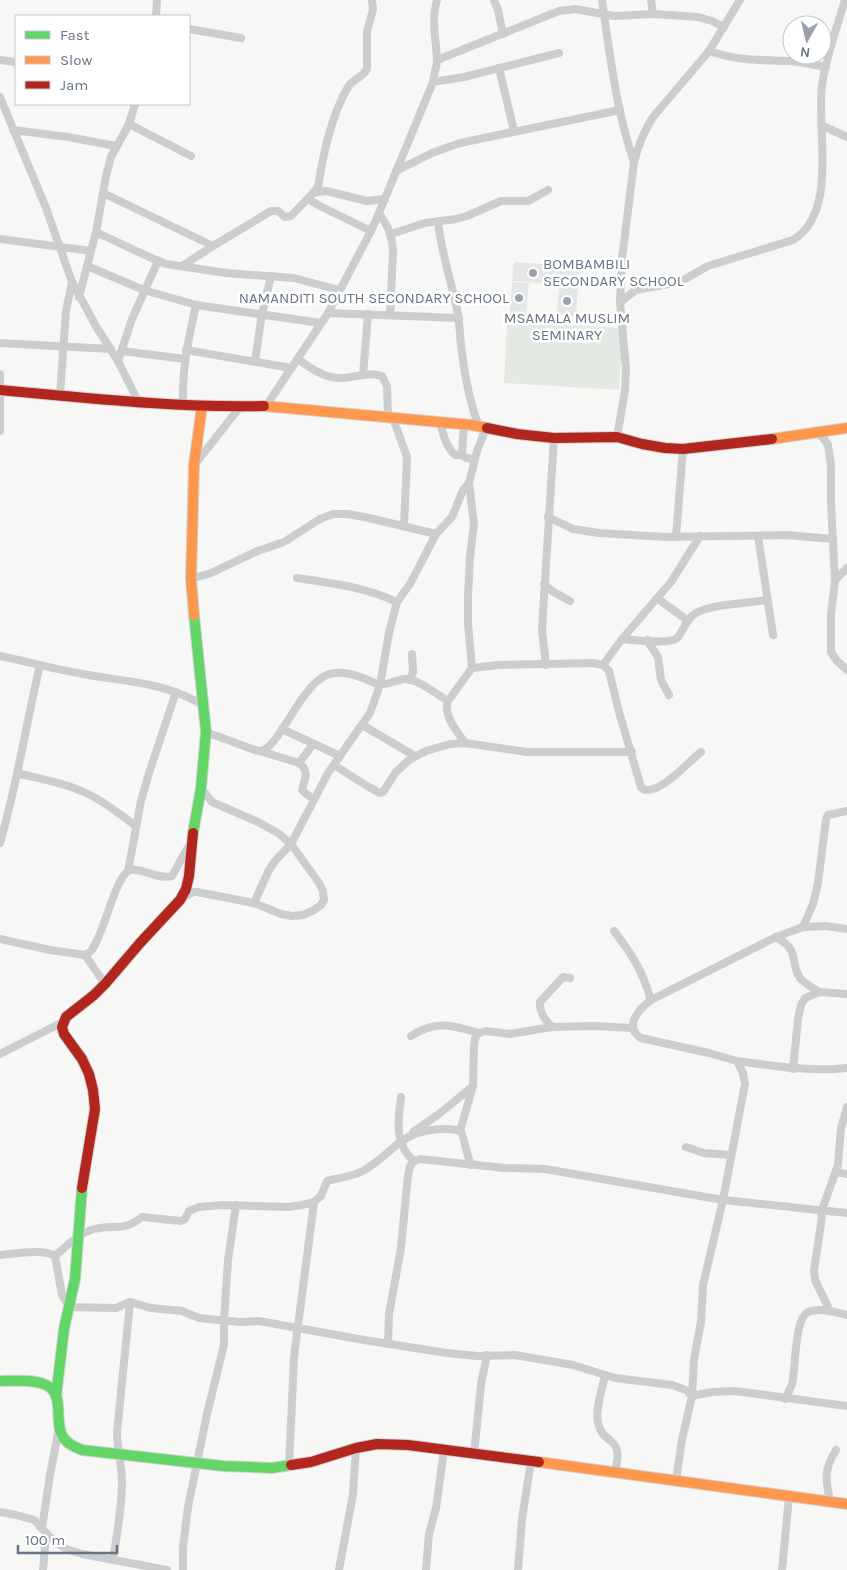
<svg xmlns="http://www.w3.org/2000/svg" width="847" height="1570" font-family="Karla,sans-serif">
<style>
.built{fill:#e5e7e7}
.green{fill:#e5e9e3}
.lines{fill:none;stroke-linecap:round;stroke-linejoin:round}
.fast-casing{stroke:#d3d3d4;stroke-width:12}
.slow-casing{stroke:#d3d3d4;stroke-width:12}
.jam-casing{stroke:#d3d3d4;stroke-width:12}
.street{stroke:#cccdcf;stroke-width:8}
.fast{stroke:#63d668;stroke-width:10}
.slow{stroke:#ff974d;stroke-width:10}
.jam{stroke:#b3261e;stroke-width:10}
.poi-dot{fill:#9aa2ad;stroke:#fff;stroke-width:2}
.labels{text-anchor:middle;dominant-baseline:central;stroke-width:5;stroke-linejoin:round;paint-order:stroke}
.poi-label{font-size:15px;fill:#687585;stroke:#fff;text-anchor:start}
</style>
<rect width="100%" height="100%" fill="#f7f7f6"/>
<g class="built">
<path d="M514,262L555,265L553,284L512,281Z"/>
<path d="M556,265L579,267L576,316L557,315L559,285L555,284Z"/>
<path d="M512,282L529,283L526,314L510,312Z"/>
</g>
<path class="green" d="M507,322L623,328L619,390L504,383Z"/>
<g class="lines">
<defs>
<g id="fast">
<path d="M193,833L201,788L206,732L194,615"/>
<path d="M0,1381C15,1381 32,1379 46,1385C66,1394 53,1422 63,1437C67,1444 75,1447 82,1450L223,1466L272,1468L291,1465"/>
<path d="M56,1397L64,1329L75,1279L82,1188"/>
</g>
<g id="slow">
<path d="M264,406L472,425L487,428"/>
<path d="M772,439L847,428"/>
<path d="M194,615L191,579L194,465L202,406"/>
<path d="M539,1462L847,1504"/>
</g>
<g id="jam">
<path d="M0,390C88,398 176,408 264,406"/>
<path d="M487,428L517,434L554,438L617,437L642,444L665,448L683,449L772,439"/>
<path d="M82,1188L95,1109L93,1090L89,1074L82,1059L64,1034L62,1027L66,1017L94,995L105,984L140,943L180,900L186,889L189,876L193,833"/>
<path d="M291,1465L311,1462L356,1448L377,1444L408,1445L539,1462"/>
</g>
</defs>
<use href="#fast" class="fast-casing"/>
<use href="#slow" class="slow-casing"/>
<use href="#jam" class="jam-casing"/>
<g class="street">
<path d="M494,0L498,10L503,34"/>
<path d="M602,0C610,55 616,110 634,162"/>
<path d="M651,0L653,14"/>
<path d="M156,16L157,0"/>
<path d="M189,29L241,38"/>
<path d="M709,51C738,61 760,60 790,61C802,62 814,65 826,67"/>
<path d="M0,60L16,62"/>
<path d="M437,60L559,11L575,9L614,16L653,14L698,17L712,21L724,27"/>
<path d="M499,68L514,131"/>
<path d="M433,82L464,77L559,53"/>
<path d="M0,97L46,208L72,282L97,328L118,361L139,403"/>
<path d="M129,124L191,156"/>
<path d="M821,125L847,137"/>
<path d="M13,130L68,137L116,146"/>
<path d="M396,171L432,153L460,143L620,110"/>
<path d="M103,193L213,246"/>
<path d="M313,193L318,187C320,179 320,172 322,164C327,139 335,109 348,87C352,79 363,78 367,69V31L373,10L372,0"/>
<path d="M308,199L320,206L371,231"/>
<path d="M379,213L388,228L392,241L393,252L390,315"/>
<path d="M438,221C441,253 452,283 458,314C460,327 460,340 462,353C465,378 470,403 479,427"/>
<path d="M96,232L147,256L166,264L226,273L294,278L339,290"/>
<path d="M391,234L425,223L456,219L467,216L501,201H528L548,190"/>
<path d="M0,239L91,251"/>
<path d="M87,266L144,290L196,305L321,323"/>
<path d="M182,266L213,246L271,211H278L285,217L291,216L313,193L319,192L326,191L367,201L385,199"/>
<path d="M79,297L96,232L106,176L111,157L129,124L135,104"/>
<path d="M620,302L636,290L674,283L685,279L708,266L793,240C839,212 816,130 822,85C826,56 837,28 845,0"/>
<path d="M328,313L459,318"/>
<path d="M0,343L111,349"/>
<path d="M186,350L291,368"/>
<path d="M122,351L185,359"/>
<path d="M298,359C309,367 324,378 338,378C355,379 363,371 382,376L387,386L388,417"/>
<path d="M118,361L132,319L158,261"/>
<path d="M255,361L262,314L271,276"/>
<path d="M0,374V431"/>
<path d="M363,375L368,314"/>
<path d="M60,395L66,311L72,282"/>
<path d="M183,405C182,368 188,341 196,305"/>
<path d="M266,406L328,313L371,231L379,213L433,82C434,74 437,66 437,59C436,39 431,20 437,0"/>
<path d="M393,418L407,457L404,526"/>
<path d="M440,422C443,434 446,447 455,455H462"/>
<path d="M464,424L462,455L466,458L475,459"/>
<path d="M815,431L824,439L828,445L831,466V503L835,580L831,615V652L837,661L847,670"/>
<path d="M617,437L625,390L626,369L620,302L622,259L634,162C638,146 644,131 653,117L709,51L740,0"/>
<path d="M195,464L240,407"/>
<path d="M548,517L573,529L599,533L665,537L787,535L833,539"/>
<path d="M758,536L773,635"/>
<path d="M676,537L683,449"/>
<path d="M297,578C331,583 365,587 397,602"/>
<path d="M191,579L211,573L255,552L284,542L320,519L333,514H348L369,518L436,534"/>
<path d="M835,580L847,568"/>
<path d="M544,584L552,591L570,601"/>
<path d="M657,598L687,620"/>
<path d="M622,639C632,640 672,645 678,637C685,628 686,619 696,613C712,604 749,603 768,600"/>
<path d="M647,640L658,657L661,680L669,695"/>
<path d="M0,656C28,662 55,669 83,674C125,682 167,682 204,706"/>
<path d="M546,665L542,630L554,438"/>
<path d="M603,665L622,639L671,582L700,536"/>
<path d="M472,668L468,624V595L470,557L474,524L469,483L477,451L486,428"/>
<path d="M410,680L413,672L412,654"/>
<path d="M362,725L415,756"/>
<path d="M282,729L340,756"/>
<path d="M206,732L252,749C255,750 257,751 260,751C281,749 302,676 334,673C350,671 364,679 378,684C386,686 396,680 404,679C417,678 436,694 448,701"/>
<path d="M465,743C457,731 443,716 448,701L472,668L499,665L593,663L603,665L609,671L619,712L641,787L643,789C659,796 688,762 701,752"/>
<path d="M260,751L299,763L304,768L306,775L302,790L305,793L314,799"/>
<path d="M299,763L313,744"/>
<path d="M334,765L367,786L380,793L383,792L396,772L409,760L426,751L450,744L465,743L527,752H632"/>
<path d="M17,773C41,779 66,783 88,794C105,802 121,815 136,826"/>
<path d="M0,843C17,785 26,724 40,665"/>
<path d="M128,871L141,801L149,773L176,692"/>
<path d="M181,899L193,892H197L254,903L281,914L292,916L303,915L314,910L321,905L324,900L323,891L319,883L291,844L278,833L258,822L212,802L201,788"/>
<path d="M254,903L269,870L275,861L291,844L328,773L370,713L380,685L389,633L397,602L410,584L436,534L452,517L463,490L469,483"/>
<path d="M803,927L813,904L818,883L826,819L828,815L847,811"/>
<path d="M614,931C632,954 643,972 651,1000"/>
<path d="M776,937C781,940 786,943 789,947C796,956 793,969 800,978C805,984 813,988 820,992"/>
<path d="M0,939L50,950L85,955C87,954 89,953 91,951C104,936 115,875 130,870C142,867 157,880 172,876L191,842"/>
<path d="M85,955L105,984"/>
<path d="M552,1027C545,1020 539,1012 540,1002L563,977L570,978"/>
<path d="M411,1036C435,1020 453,1025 479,1033"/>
<path d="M0,1054L63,1022"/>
<path d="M737,1061C774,1066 810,1072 847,1068"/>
<path d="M793,1069L798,1019L801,1005L805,998L820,992L847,994"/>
<path d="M401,1097C398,1119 394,1145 414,1161"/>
<path d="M460,1131L473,1086L474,1046L475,1038L479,1033L486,1031L510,1034L552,1027L594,1026L633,1028"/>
<path d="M413,1132L439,1114L473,1086"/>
<path d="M686,1147L704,1153L731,1155"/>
<path d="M836,1172L847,1174"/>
<path d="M0,1255C15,1254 43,1248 55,1256L62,1295L69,1307L116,1308L130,1302L151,1308L182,1311L199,1318L239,1322L259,1321L364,1340L447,1353L477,1356L515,1355L573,1365L615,1378L672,1385L686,1390L692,1396L712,1392L735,1391L847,1406"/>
<path d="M55,1256C67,1246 79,1233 94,1229C114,1224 124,1232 142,1217L181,1221L185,1219L189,1211L199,1207L222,1205L288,1207L302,1205L314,1202L321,1196L327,1181L330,1180C341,1178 353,1176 363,1171C395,1152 400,1130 443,1129C448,1129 457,1128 461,1132C463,1134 468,1159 471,1165"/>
<path d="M830,1311L815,1280L814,1270L821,1224L822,1210L838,1165L841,1128L847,1107"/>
<path d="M388,1344L389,1314L401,1248L408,1175L410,1166L414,1161L420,1159L504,1168L545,1169L723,1200L847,1213"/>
<path d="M605,1376C602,1389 595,1410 598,1423C603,1446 625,1435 615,1471"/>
<path d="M785,1399C788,1394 790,1389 792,1384C796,1369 794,1319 808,1312C820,1307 835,1312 847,1315"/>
<path d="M474,1454L481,1384L487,1355"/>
<path d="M289,1466L294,1357L314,1202"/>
<path d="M676,1480L682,1440L692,1396L694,1359L701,1322L703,1285L723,1200L745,1084L743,1073L737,1061L709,1053L641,1038C623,1027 639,1009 651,1000L776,937L803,927L826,926L847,929"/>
<path d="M830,1502C826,1480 823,1471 836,1450"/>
<path d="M0,1512L16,1515L34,1520L54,1541L66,1549L82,1554L167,1570"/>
<path d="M42,1528L50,1475L59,1428"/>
<path d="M113,1560C117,1534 122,1508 122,1482C122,1465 117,1449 117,1432L130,1302"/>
<path d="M43,1570L46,1533"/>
<path d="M183,1570V1547L188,1507L207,1414L224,1345V1320L228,1260L236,1205"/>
<path d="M339,1570L353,1494L356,1448"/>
<path d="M426,1570L429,1534L436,1508L444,1450"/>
<path d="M518,1570L522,1519L531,1461"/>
<path d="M782,1570L789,1497"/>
</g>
<use href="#fast" class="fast"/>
<use href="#slow" class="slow"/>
<use href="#jam" class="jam"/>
</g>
<g class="poi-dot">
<circle cx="533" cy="273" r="5"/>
<circle cx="519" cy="298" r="5"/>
<circle cx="567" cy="301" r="5"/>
</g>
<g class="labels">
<g class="poi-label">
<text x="543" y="264">BOMBAMBILI<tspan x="543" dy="17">SECONDARY SCHOOL</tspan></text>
<text x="509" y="298" text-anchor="end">NAMANDITI SOUTH SECONDARY SCHOOL</text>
<text x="567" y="318" text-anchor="middle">MSAMALA MUSLIM<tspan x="567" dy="17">SEMINARY</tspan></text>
</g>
</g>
<rect x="15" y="15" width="175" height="90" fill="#ffffff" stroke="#c3c8ce"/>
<rect x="25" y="31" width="25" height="8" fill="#63d668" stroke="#c3c8ce"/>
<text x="60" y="40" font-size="15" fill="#687585">Fast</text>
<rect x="25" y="56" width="25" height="8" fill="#ff974d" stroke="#c3c8ce"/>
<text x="60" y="65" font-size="15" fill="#687585">Slow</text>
<rect x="25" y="81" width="25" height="8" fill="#b3261e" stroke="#c3c8ce"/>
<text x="60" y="90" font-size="15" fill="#687585">Jam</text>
<g transform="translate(807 40) rotate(188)"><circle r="24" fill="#ffffff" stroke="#c3c8ce"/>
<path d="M0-4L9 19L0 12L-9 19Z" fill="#9aa2ad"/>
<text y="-8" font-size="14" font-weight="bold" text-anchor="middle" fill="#687585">N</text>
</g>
<path d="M18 1545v8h99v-8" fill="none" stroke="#687585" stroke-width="2.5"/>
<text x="25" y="1545" font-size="15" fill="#687585" stroke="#ffffff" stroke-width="4" paint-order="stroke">100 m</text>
</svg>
